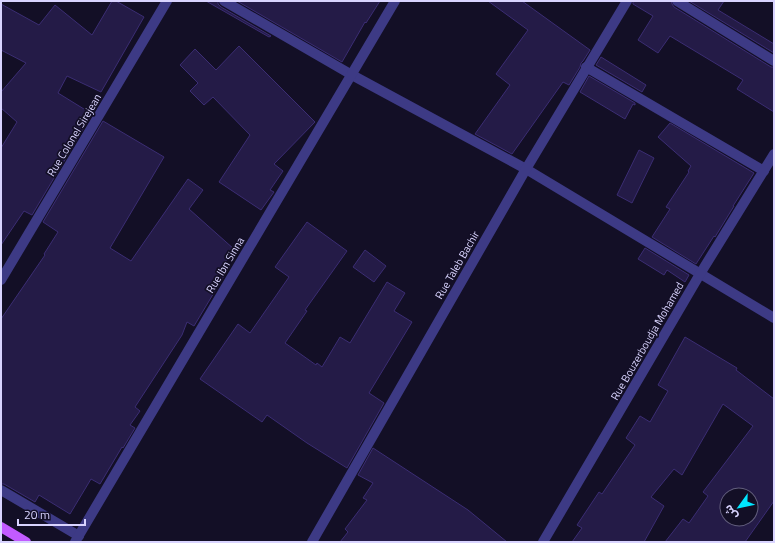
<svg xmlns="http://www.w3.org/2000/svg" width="775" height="543" font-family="'Titillium Web','Noto Sans Arabic',sans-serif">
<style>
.building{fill:#241b47;stroke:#3b2d73;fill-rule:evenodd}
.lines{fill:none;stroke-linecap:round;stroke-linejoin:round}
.minor{stroke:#3d3a85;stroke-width:10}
.major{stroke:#c25bff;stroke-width:10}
.labels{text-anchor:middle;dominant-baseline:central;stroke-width:3.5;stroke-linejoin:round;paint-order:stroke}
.street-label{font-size:11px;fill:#d9d4ff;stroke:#130f26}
</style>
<rect width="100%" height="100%" fill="#130f26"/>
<g class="building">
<path d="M112,1H116L144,17L101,92L67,76L58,93L92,114L32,215L24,211L1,245V148L17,122L1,108V92L26,63L1,50V4L39,25L55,5L92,35Z"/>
<path d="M206,1H218V4L221,7L271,36L269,37Z"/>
<path d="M237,1H380L366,23L365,22L342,62Z"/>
<path d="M488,1H522L590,50L583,61L581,63L580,67L569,85L563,82L512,154L475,134L510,85L496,74L528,30Z"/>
<path d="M633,1H671L672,4L674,7L771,67H774V112L737,89L743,80L670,36L658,53L638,40L653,16L633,4Z"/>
<path d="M689,1H724L718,10L774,44V53Z"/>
<path d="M239,46L315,122L274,164L283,171L270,190L274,192L261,210L219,182L250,135L213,97L204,105L190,91L198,83L180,65L195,49L216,70Z"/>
<path d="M601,57L646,85L642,92L596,65Z"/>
<path d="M589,76L635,103V105L633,104L625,119L580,92Z"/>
<path d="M103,121L164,157L110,248L131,261L188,179L203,190L189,209L235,250L224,263L230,266L194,326L187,322L182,335L135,407L140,411L130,425L135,428L123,448L122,447L100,484L91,479L70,514L39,495L35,502L4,484H1V319L45,255L44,254L58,232L43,222Z"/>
<path d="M670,123L754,173L733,206H734L715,237L714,236L696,264L652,237L670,209L666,207L689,172L688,171L691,166L658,137Z"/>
<path d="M639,150L654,158L632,203L617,195Z"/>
<path d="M307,222L347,251L305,310L307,311L285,343L316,365L317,363L322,367L340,337L350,343L387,282L405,293L394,311L412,322L369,393L384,403L347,468L307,443L267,415L262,422L200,379L238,324L250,333L289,277L275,267Z"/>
<path d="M645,248L689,275L685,282L667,270L664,275L638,259Z"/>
<path d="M365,250L386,266L374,282L353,267Z"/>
<path d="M685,337L737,368L736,370L774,399V501L745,542H665L683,519L689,523L708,496L703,492L753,426L723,404L682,475L674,469L651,497L664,506L644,542H572L582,528L577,525L599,492L602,494L635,445L626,438L640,416L650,422L668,391L658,385ZM727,495H751V519H727Z"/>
<path d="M373,448L468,510L507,542H340L348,532L345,529L367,500L363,498L373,483L358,475Z"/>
</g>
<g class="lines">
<g class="minor">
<path d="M224,1L352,75L526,169L774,318"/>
<path d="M677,1L774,61"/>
<path d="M586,67L764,171"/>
<path d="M1,280L167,1"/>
<path d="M1,490L79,536"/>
<path d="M75,542L395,1"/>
<path d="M312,542L526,169L627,1"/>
<path d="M543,542L700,274L774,154"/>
</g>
<path class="major" d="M1,527L26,542"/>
</g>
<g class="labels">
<g class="street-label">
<text transform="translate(74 135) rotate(-59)">Rue Colonel Sirejean</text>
<text transform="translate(225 265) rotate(-59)">Rue Ibn Sinna</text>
<text transform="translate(457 265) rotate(-60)">Rue Taleb Bachir</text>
<text transform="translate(647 341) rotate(-60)">Rue Bouzerboudja Mohamed</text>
</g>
</g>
<rect width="775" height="543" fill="none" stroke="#d9d4ff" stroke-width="4"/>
<g transform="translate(739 507) rotate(237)"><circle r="19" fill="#130f26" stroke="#625e7d"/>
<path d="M0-3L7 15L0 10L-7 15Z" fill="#00e5ff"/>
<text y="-6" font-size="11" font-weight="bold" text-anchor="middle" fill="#d9d4ff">ش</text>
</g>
<path d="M18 519v6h67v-6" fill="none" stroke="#d9d4ff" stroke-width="2"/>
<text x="24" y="519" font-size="12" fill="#d9d4ff" stroke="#130f26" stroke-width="3" paint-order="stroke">20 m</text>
</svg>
